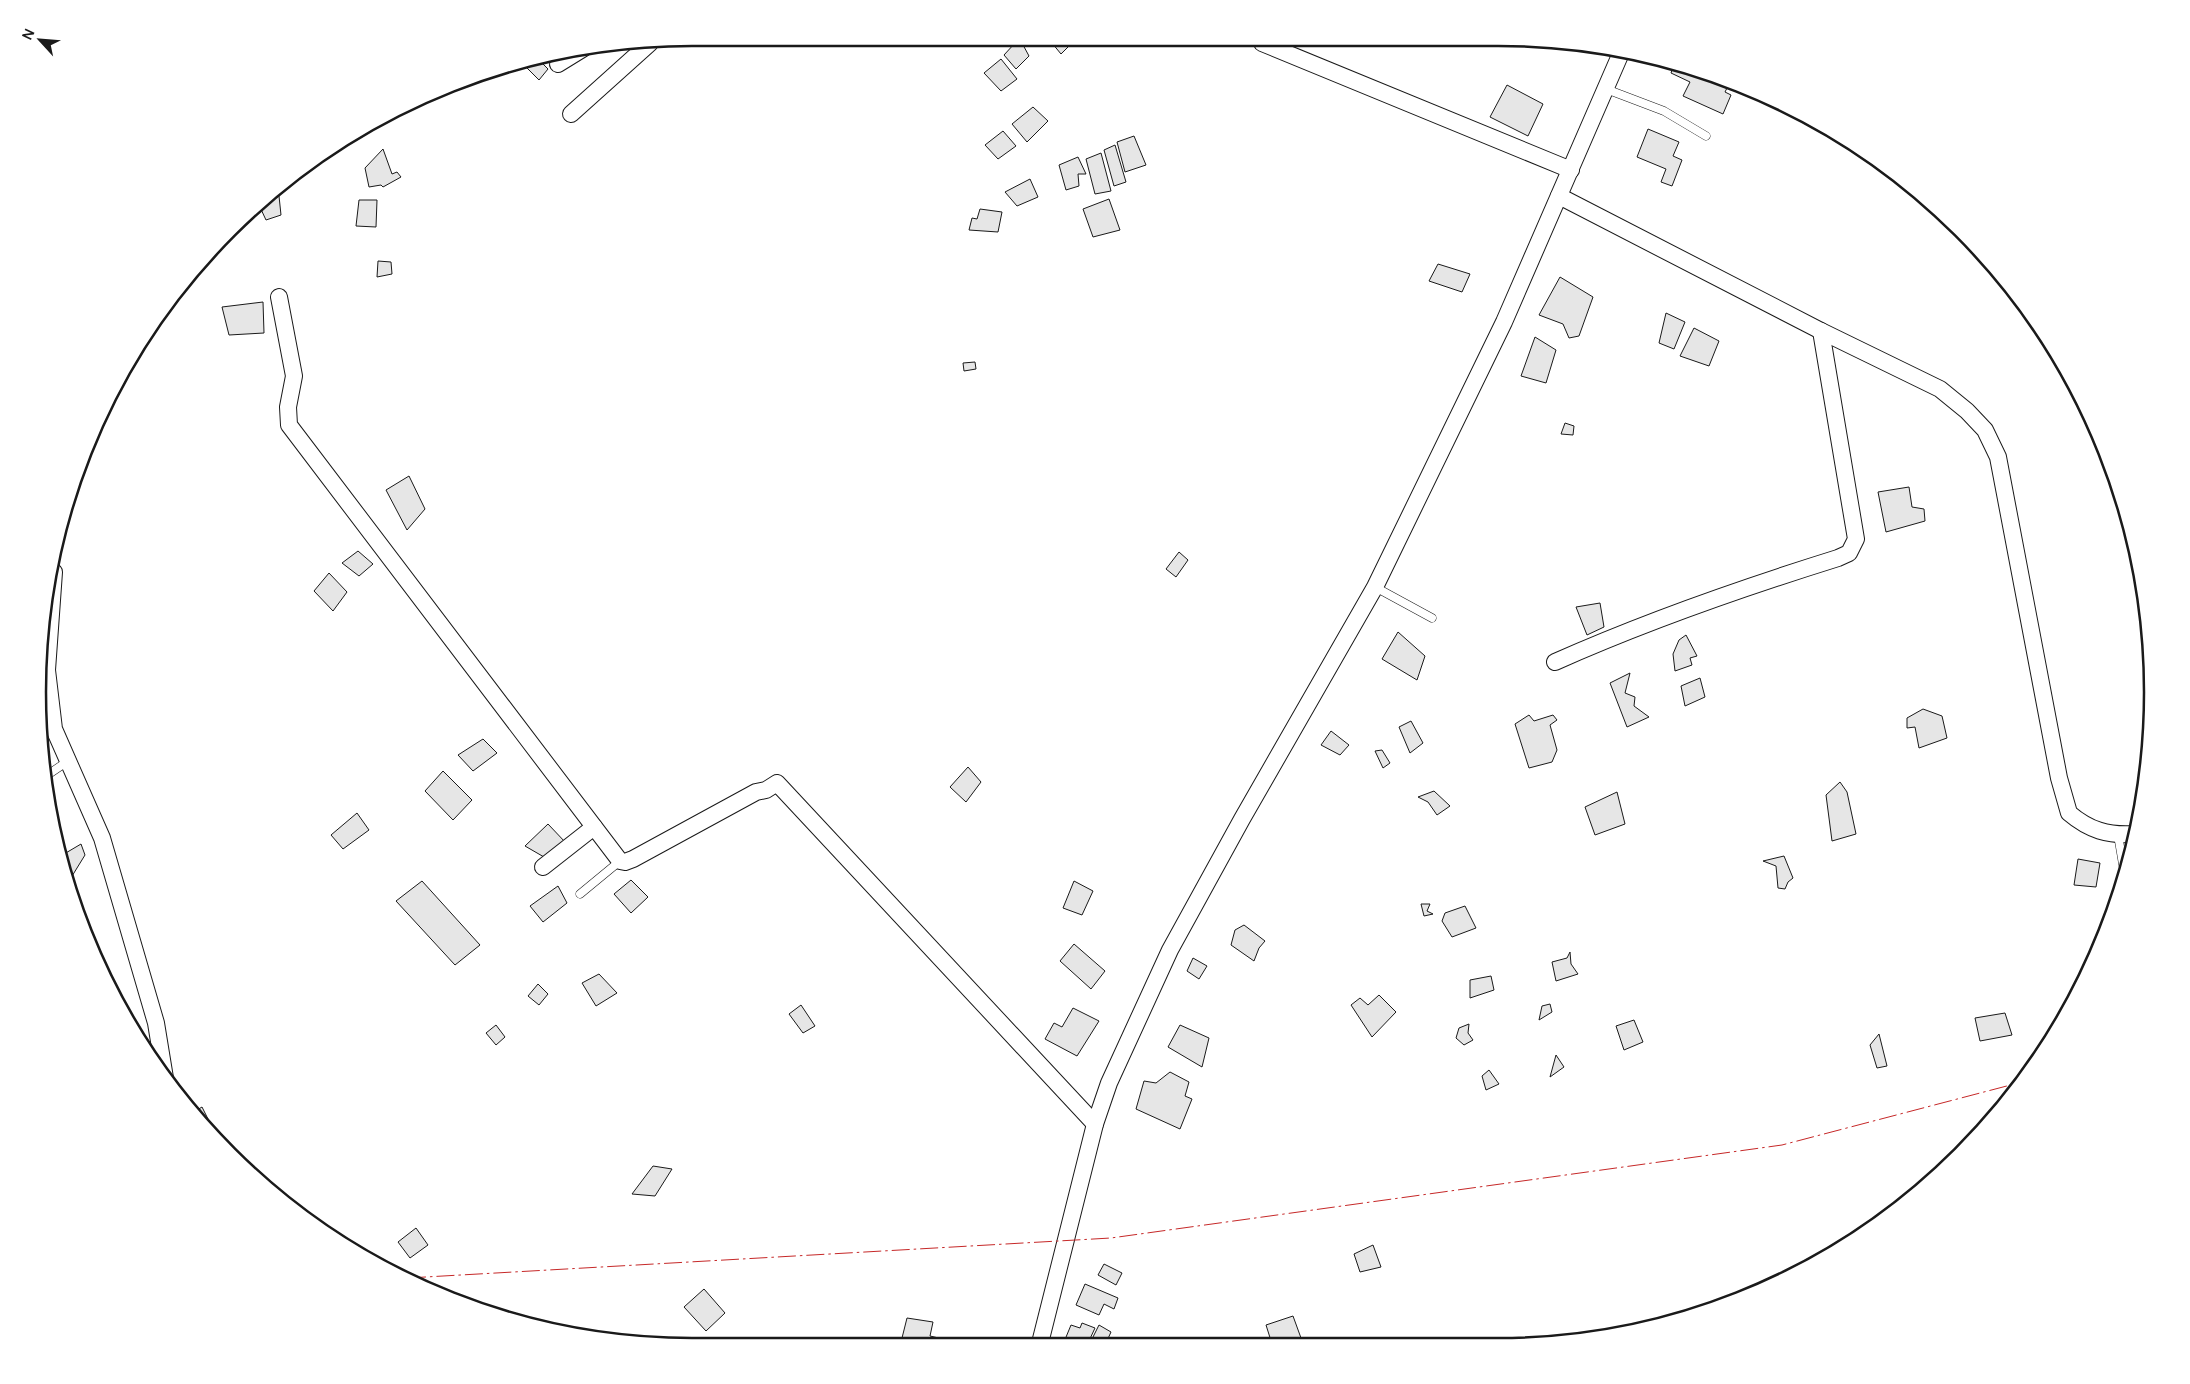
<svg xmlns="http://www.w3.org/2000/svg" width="2190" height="1384" font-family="Manrope,sans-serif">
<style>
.building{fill:#e6e6e6;stroke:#1a1a1a}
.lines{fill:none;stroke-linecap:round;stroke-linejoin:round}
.service-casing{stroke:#1a1a1a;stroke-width:9}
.minor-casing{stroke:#1a1a1a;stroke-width:18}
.service{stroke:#fff;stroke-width:8}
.minor{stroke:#fff;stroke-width:16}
.power{stroke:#c62828;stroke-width:1;stroke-dasharray:18 4 2.5 4;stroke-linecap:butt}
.rim{fill:none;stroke:#1a1a1a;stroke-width:2.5}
</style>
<rect width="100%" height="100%" fill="#fff"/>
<g class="building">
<path d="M1015,43H1022L1029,56L1016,69L1004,55Z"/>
<path d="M1052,43H1072L1061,54Z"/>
<path d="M538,59L548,69L539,80L523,64Z"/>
<path d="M1001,59L1017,79L1001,91L984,73Z"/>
<path d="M1673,67L1730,82L1725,92L1731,95L1723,114L1683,96L1690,82L1671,73Z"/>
<path d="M1507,85L1543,104L1528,136L1490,117Z"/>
<path d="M1033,107L1048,121L1027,142L1012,124Z"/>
<path d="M1648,129L1679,142L1673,156L1682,160L1672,186L1661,182L1666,169L1637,157Z"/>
<path d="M1003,131L1016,146L998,159L985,145Z"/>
<path d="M1134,136L1146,165L1125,172L1117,142Z"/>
<path d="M1115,145L1126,182L1114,186L1104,150Z"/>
<path d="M383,149L392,174L397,172L401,177L383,187L381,185L369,187L365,168Z"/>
<path d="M1101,153L1111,191L1095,194L1086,159Z"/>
<path d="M1078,157L1086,174H1078L1079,186L1066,190L1059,165Z"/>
<path d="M1030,179L1038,197L1017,206L1005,192Z"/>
<path d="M279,196L281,215L266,220L259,205Z"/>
<path d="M1109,199L1120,230L1093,237L1083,209Z"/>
<path d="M359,200H377L376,227L356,226Z"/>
<path d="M980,209L1002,212L998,232L969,230L972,218L977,219Z"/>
<path d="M378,261L391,262L392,274L377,277Z"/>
<path d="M1438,264L1470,274L1462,292L1429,281Z"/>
<path d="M1560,277L1593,297L1579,336L1569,338L1563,324L1539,315Z"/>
<path d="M263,302L264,333L229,335L222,307Z"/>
<path d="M1666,313L1685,322L1674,349L1659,343Z"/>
<path d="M1694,328L1719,341L1709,366L1680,356Z"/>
<path d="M1535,337L1556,350L1546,383L1521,376Z"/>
<path d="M975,362L976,369L964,371L963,363Z"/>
<path d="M1565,423L1574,426L1573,435L1561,434Z"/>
<path d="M409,476L425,509L407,530L386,490Z"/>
<path d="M1909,487L1912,507L1924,509L1925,521L1886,532L1878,492Z"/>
<path d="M358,551L373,564L359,576L342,563Z"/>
<path d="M1179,552L1188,560L1176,577L1166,569Z"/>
<path d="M329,573L347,592L333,611L314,591Z"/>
<path d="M1600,603L1604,627L1587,635L1576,607Z"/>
<path d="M1398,632L1425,656L1417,680L1382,659Z"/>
<path d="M1686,635L1697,656L1690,658L1692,665L1675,671L1673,654L1679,640Z"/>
<path d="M1630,673L1625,693L1635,697L1634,706L1649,717L1627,727L1610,683Z"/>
<path d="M1700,678L1705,697L1685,706L1681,686Z"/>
<path d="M1923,709L1942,716L1947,738L1919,748L1915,727L1907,728V718Z"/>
<path d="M1529,715L1534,721L1553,715L1557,720L1550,725L1557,750L1552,762L1529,768L1515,724Z"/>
<path d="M1411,721L1423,743L1410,753L1399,727Z"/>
<path d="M1331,731L1349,745L1340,755L1321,745Z"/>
<path d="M483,739L497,753L473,771L458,755Z"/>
<path d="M1382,750L1390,763L1383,768L1375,751Z"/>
<path d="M968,767L981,782L966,802L950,787Z"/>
<path d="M443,771L472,800L453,820L425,791Z"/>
<path d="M1840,782L1847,792L1856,834L1832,841L1826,795Z"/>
<path d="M1434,791L1450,806L1437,815L1428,802L1418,797Z"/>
<path d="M1617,792L1625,824L1595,835L1585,807Z"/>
<path d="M357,813L369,830L343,849L331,835Z"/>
<path d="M548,824L566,843L544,857L525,846Z"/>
<path d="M81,844L85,855L69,881L59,857Z"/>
<path d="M1784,856L1793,878L1788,882L1785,889L1778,888L1776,866L1763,861Z"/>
<path d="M2078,859L2100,863L2096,887L2074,885Z"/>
<path d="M631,880L648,897L631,913L614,894Z"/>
<path d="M422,881L480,945L455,965L396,901Z"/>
<path d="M1074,881L1093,891L1082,915L1063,908Z"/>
<path d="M558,886L567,903L543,922L530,906Z"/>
<path d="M1421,904H1430L1427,911L1433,914L1424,916Z"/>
<path d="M1465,906L1476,928L1452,937L1442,921L1445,913Z"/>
<path d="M1244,925L1265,941L1259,948L1254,961L1231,945L1235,930Z"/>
<path d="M1074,944L1105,971L1091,989L1060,961Z"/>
<path d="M1570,952L1571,964L1578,974L1556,981L1552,962L1567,958Z"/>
<path d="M1193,958L1207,966L1199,979L1187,971Z"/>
<path d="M599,974L617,993L596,1006L582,983Z"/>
<path d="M1491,976L1494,990L1470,998V980Z"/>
<path d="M538,984L548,994L539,1005L528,996Z"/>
<path d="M1379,995L1396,1012L1372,1037L1351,1005L1360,998L1368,1005Z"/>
<path d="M1550,1004L1552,1012L1539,1020L1542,1006Z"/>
<path d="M801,1005L815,1026L803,1033L789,1014Z"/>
<path d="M1073,1008L1099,1021L1077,1056L1045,1039L1054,1023L1062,1027Z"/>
<path d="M2005,1013L2012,1035L1980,1041L1975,1018Z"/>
<path d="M1634,1020L1643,1042L1624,1050L1616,1026Z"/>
<path d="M1469,1024L1468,1033L1473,1040L1464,1045L1456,1038L1459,1028Z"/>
<path d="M496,1025L505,1037L496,1045L486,1033Z"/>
<path d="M1180,1025L1209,1038L1202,1067L1168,1047Z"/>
<path d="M1879,1034L1887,1066L1877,1068L1870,1045Z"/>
<path d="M1556,1055L1564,1067L1550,1077Z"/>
<path d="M1489,1070L1499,1084L1486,1090L1482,1076Z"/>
<path d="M1170,1072L1189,1082L1185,1096L1192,1099L1180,1129L1136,1109L1144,1081L1156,1083Z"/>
<path d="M202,1107L217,1137L215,1138L192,1113Z"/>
<path d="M653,1166L672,1169L655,1196L632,1194Z"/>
<path d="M416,1228L428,1245L410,1258L398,1242Z"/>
<path d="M1373,1245L1381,1267L1360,1272L1354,1254Z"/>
<path d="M1104,1264L1122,1273L1116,1285L1098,1275Z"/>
<path d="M1085,1284L1118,1298L1114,1309L1104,1304L1099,1315L1076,1305Z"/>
<path d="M704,1289L725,1313L706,1331L684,1307Z"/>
<path d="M1293,1316L1301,1338L1289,1344H1272L1266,1325Z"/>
<path d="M907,1318L933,1322L930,1336L956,1342H901Z"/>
<path d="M1082,1323L1095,1328L1088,1343L1064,1342L1071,1325L1080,1328Z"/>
<path d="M1099,1325L1111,1332L1106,1343H1100L1092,1339Z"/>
</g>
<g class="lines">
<defs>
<g id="service">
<path d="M1606,89L1664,111L1706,136"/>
<path d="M1375,587L1432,618"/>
<path d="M43,778L68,761"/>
<path d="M2118,835L2125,876"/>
<path d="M580,894L620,861"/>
</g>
<g id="minor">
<path d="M1262,43L1571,170"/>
<path d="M558,64L584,48"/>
<path d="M571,114L650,43"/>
<path d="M1559,196L1821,331L1940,389L1967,411L1985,430L1998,457L2059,778L2069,813C2089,830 2108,836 2135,834"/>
<path d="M279,297L294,376L288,407L289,425L620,861L625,862L633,859L756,792L766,790L777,783L1095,1124"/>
<path d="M54,572L47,670L54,729L102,838L156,1023L165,1078"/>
<path d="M1555,662C1647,621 1742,588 1838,558L1849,553L1856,539L1821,331"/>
<path d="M543,867L594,827"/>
<path d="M1040,1343L1095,1124L1109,1083L1170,950L1242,819L1375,587L1504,322L1621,53"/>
</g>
</defs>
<use href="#service" class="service-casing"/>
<use href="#minor" class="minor-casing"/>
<use href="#service" class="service"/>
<use href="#minor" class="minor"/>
<path class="power" d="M408,1278L1111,1238L1782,1145L2022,1082"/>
</g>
<path d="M0 0H2190V1384H0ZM692 46H1498A646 646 0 0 1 2144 692V692A646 646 0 0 1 1498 1338H692A646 646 0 0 1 46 692V692A646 646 0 0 1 692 46Z" fill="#fff" fill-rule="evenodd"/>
<path class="rim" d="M692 46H1498A646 646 0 0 1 2144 692V692A646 646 0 0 1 1498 1338H692A646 646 0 0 1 46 692V692A646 646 0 0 1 692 46Z"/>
<g transform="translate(40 40) rotate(296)" stroke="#ffffff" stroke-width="4" paint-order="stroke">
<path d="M0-4L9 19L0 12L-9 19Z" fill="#1a1a1a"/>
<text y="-8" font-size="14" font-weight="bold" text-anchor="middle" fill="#1a1a1a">N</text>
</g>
</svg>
